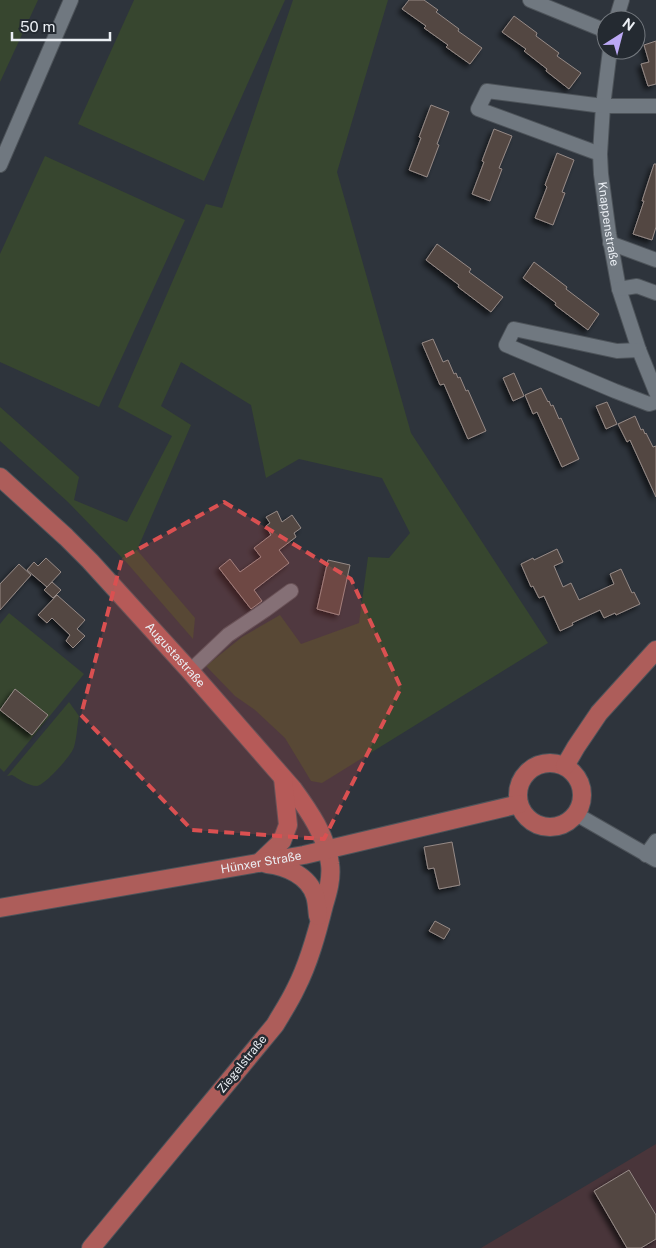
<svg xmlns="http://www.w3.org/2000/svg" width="656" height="1248" font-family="'Public Sans',sans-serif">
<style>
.industrial{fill:#49353a}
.green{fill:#37462f}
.building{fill:#524743;stroke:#968a86;filter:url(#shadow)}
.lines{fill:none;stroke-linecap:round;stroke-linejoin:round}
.minor-casing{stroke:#4d5359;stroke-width:16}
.major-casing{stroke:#4d5359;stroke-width:20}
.minor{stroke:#707880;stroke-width:14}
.major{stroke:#ad5d5a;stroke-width:18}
.marked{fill:#da5051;fill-opacity:0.2;stroke:#da5051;stroke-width:4;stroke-dasharray:10 6;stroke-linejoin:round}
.labels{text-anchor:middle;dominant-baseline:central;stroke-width:5;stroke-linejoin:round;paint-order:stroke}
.street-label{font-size:12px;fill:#ebeff4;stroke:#242a31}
</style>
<defs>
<filter id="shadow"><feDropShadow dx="-3.5" dy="3.5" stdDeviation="2.5" flood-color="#0009"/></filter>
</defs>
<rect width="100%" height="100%" fill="#2e343c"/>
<path class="industrial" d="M656,1144V1248H481Z"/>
<g class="green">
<path d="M0,0H38L0,82Z"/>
<path d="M134,0H285L204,181L78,124Z"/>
<path d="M293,0H388L337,172L411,433L548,643L322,783L311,781L285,738L255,710L235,696L206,666L242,637L280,615L301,644L359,623L368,557L389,558L410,533L382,478L299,459L266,478L251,405L181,362L161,406L191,425L137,550L195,618L193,639L127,563L68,502L0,441V407L79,477L74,500L127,522L172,436L118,407L206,204L222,208Z"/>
<path d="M45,156L185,220L99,407L0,362V254Z"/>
<path d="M9,613L84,674L4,772L0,768V624Z"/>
<path d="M69,702L79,716C77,726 77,737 74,747C72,755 45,785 37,786C28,786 19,779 12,775L7,776Z"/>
</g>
<g class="building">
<path d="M409,0H424L438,10L436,12L459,29L458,31L482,48L470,64L446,47L448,45L424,28L426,26L402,9Z"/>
<path d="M514,16L537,33L536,36L559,53L557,56L581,73L569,89L546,71L547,69L524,51L526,49L502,32Z"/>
<path d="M656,41V84L648,86L641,64L649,62L644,45Z"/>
<path d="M431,105L449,112L437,144L439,145L427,177L409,170L421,138L419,137Z"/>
<path d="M494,129L512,136L499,168L502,169L490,201L472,194L484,162L482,161Z"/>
<path d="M557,153L574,160L562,192L565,193L553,225L535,218L547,187L545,185Z"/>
<path d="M654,164H656V227L652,240L633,234L644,201H642Z"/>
<path d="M437,244L471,269L469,272L503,297L491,312L458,287L459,285L426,260Z"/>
<path d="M534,262L567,287L566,289L599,314L588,330L555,305L556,303L523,278Z"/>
<path d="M433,339L443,362L448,360L454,374L456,373L458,378L460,377L466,391L468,390L486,431L468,439L444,384L440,385L422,343Z"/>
<path d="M514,373L524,396L513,401L503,378Z"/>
<path d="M541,388L548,402L549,401L551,406L553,405L559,419L561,418L579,459L562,467L537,412L533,414L525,395Z"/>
<path d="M607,402L617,424L606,429L596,406Z"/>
<path d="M635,416L641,430L643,429L645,434L646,433L653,447L656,446V497L630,440L627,442L618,424Z"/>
<path d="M277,511L282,522L292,515L301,528L294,533L296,537L279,550L289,563L254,590L262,601L251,609L219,568L230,559L240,572L261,557L254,548L271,535L266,526L270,523L266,517Z"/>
<path d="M557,549L563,562L554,566L563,587L571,583L579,600L614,584L610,574L621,569L632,593L634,592L640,604L616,615L615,613L604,618L600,610L572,623L573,625L560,631L544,596L539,598L533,586L531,587L521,564L533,558L534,560Z"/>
<path d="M46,558L61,572L47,587L27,570L34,562L38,566Z"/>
<path d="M328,560L350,565L339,615L317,609Z"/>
<path d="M19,564L31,575L0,610V584Z"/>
<path d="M52,582L61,590L53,598L44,590Z"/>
<path d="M57,595L85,620L77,629L85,636L73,648L66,641L70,635L52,618L47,623L38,615Z"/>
<path d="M15,689L48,715L32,735L0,710Z"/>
<path d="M452,842L460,885L439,889L434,868L428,869L424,847Z"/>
<path d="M435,921L450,929L444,939L429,931Z"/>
<path d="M629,1170L656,1215V1239L641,1248H627L594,1191Z"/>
</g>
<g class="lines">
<defs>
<g id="minor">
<path d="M530,0L606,31"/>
<path d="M616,20L622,0"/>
<path id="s1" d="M610,50L603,106L600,154L601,174L609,234L619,289L639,350L656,392"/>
<path d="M600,154L478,109L487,91L603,106H656"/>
<path d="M0,165L71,0"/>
<path d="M610,243L656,260"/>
<path d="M619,289L637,286L656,293"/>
<path d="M639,350L617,351L514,329L506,345L615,391L649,404L656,402"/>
<path d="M190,671L228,635L265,610L291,591"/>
<path d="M576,814L656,860"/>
<path d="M646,855L656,841"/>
</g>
<g id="major">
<path id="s2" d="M0,477L66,537L90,561L190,671L293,789C309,811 327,837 330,864C332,878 328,892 324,905C317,933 309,963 296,988C290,1001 282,1013 275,1025L91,1248"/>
<circle cx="550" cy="795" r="32"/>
<path d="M565,766L576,747L599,713L656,650"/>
<path d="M259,863L282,841L288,825L283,778"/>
<path d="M267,864C286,866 309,876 315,896C317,902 317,909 318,916"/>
<path id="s3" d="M0,908L304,855L519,804"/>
</g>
</defs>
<use href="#minor" class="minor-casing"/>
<use href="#major" class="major-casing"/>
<use href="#minor" class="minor"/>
<use href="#major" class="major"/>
</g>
<path class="marked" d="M224,502L351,579L401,688L324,839L192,830L81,715L122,558Z"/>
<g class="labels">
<g class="street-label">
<text stroke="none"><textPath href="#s1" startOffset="175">Knappenstraße</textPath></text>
<text stroke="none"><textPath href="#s2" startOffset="250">Augustastraße</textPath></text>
<text stroke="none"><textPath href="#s3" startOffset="265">Hünxer Straße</textPath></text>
<text transform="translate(242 1064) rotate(-51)">Ziegelstraße</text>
</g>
</g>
<g transform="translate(621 35) rotate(36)"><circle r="24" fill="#242a31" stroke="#74797f"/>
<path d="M0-4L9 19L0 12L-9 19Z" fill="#bca9f5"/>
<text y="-8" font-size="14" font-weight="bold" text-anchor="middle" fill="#ebeff4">N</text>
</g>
<path d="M12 32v8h98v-8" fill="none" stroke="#ebeff4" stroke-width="2.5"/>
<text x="20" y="32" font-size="15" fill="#ebeff4" stroke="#242a31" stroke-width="4" paint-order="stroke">50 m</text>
</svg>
